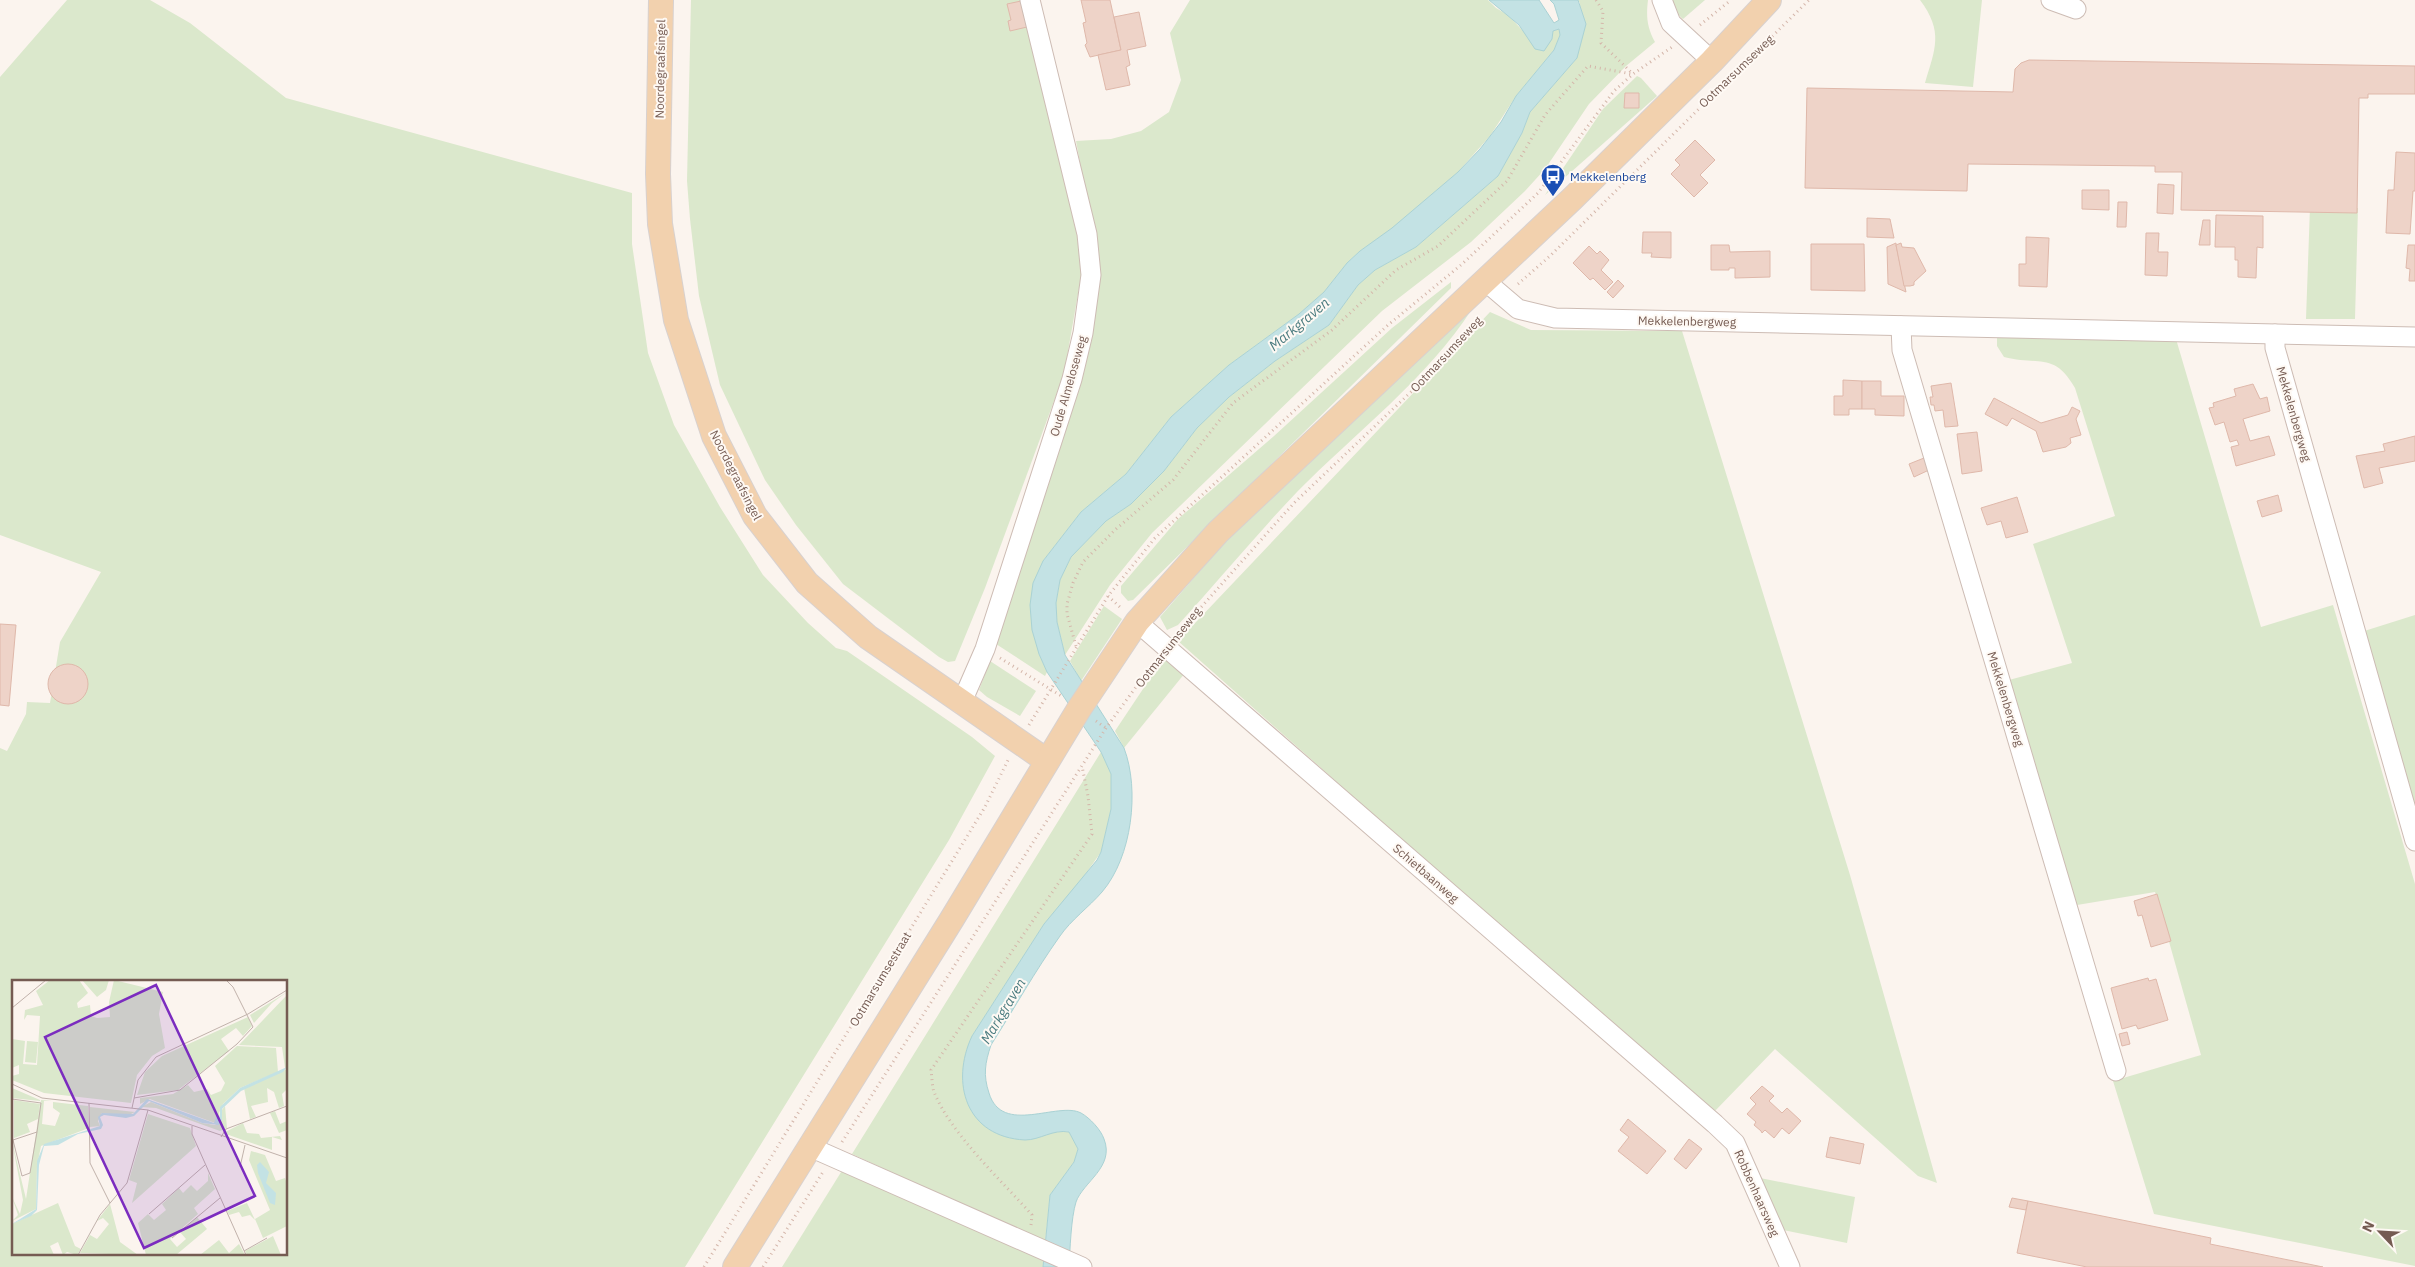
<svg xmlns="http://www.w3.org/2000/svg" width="2415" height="1267" font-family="'IBM Plex Sans',sans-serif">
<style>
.green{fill:#dbe8cc;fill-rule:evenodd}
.water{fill:#c3e2e4;stroke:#aad2d4}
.building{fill:#eed3c8;stroke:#dfb8aa}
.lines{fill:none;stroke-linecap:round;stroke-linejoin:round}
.minor-casing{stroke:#cdbcb4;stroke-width:21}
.major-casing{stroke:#d8d1cf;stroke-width:26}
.path{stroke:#d4b6aa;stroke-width:3;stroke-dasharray:1 4;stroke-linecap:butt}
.minor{stroke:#fff;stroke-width:19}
.major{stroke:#f2d1ae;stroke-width:24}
.labels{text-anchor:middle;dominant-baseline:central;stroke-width:4;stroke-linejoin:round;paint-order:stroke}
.street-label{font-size:12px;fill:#755b52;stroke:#fef9f4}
.transit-label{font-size:12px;fill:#164399;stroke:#fef9f4;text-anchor:start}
.water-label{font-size:14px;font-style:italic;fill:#4a7b7f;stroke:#fef9f4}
.inset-road{fill:none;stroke:#c1b2ab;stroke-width:1}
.view{fill:#7b2cbf;fill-opacity:0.15;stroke:#7b2cbf;stroke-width:2.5}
.inset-edge{fill:none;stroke:#755b52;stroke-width:2.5}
</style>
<rect width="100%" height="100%" fill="#fbf4ee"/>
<g class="green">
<path d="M67,0H150L190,23L286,98L632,193V244L648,353L674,425L720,507L763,575L808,623L836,648L847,651L972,737L995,756L949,840L685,1267H0V748L7,751L26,714L27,702L50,703L60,642L101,572L0,535V77ZM14,981H286V1253H14Z"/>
<path d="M691,0H1025L1075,222L1082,271L1064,374L985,588L955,661L948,662L939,657L843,584L796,525L765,480L720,385L699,296L690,219L687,181Z"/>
<path d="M1190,0H1488L1496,8L1508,15L1524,32L1552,39L1553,31L1559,29L1560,35L1554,50L1516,96L1490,136L1458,172L1392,229L1360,251L1347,263L1324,292L1299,314L1229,365L1171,417L1126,474L1081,512L1043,561L1039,654L1047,672L1045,676L996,644L1080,380L1094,239L1076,141L1111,139L1141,131L1169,112L1181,80L1170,33Z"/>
<path d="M1578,0H1648C1646,17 1647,27 1655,42L1626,66L1589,104L1545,169L1525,191L1471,242L1382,311L1152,533L1110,585L1065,655L1057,622L1056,603L1060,580L1071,557L1106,521L1131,504L1164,471L1197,428L1229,397L1275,361L1329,325L1358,285L1375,270L1416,247L1498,176L1522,133L1530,112L1577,58L1580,3Z"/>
<path d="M1672,0H1705L1683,19L1676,13Z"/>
<path d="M1920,0H1982L1973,87L1925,83C1935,49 1944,32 1920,0Z"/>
<path d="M1637,76L1641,78L1657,96L1545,195L1603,109Z"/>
<path d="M2310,207L2358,208L2355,319H2306Z"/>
<path d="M1451,282V288L1133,600L1128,601L1121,593V586L1178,519L1274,436L1392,328Z"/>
<path d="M1472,309C1428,378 1354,434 1297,492C1256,535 1218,581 1178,625L1167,630L1160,617L1225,542L1293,472Z"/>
<path d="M1490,312L1531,330L1682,331L1850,875L1937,1183L1918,1176L1775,1049L1714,1112L1659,1068L1178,641Z"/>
<path d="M1997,336L2176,339L2261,627L2333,605L2415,884V1266L2154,1214L2113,1081L2201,1055L2155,892L2077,905L2009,680L2072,663L2033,544L2115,516L2075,388C2054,351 2038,366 2004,357L1997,346Z"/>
<path d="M1104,606L1122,619L1081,681L1070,661Z"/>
<path d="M2415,615V829L2358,633Z"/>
<path d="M1165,656L1185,673L1124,748L1115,731Z"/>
<path d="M990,661L1036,691L1020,716L987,697L979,690Z"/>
<path d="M1101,752L1111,774L1112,788L1111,809L1101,852L1080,882L1044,924L972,1036L969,1107L1052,1132H1069L1078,1149L1074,1162L1050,1195L1045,1243L852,1154Z"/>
<path d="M843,1169L1044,1260L1043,1267H782Z"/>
<path d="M1760,1178L1855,1197L1847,1243L1783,1230Z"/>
</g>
<path class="water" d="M1489,0H1539L1554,23L1559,20L1554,4L1550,0H1578L1586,24L1577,58L1530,112L1522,133L1498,176L1416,247L1375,270L1358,285L1329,325L1275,361L1229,397L1197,428L1164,471L1131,504L1106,521L1071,557L1060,580L1056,603L1057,622L1065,655L1124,748C1140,790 1132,857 1102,892C1089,907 1071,920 1060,936C1035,971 1014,1009 991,1045C985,1063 983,1075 989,1093C1002,1136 1058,1101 1081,1113C1090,1118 1101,1130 1104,1139C1115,1167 1083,1182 1076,1202C1071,1218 1070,1250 1069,1267H1043L1050,1195L1074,1162L1078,1149L1069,1132C1053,1129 1040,1140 1025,1140C966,1137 950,1083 972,1036L1044,924L1097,860L1101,852L1111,809V774L1101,752L1047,672L1039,654L1032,630L1030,605L1033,583L1043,561L1081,512L1126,474L1171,417L1229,365L1299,314L1324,292L1347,263L1360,251L1392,228L1458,172L1480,149L1501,122L1516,96L1554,50L1560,35L1559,29L1553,31L1552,39L1544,51L1535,49L1519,25Z"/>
<g class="building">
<path d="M1081,0H1110L1121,50L1090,57L1085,45L1087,43L1083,23L1086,22Z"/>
<path d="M1021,1L1027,27L1010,31L1008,21L1011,20L1007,4Z"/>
<path d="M1139,12L1146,46L1127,50L1130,65L1126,67L1130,85L1106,90L1098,55L1121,50L1114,17Z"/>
<path d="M2029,60L2415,66V94H2368V98H2359L2357,213L2181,210L2182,172H2155V166L1968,164L1967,191L1805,188L1807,88L2013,92L2015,69L2021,63Z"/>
<path d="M1625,93H1639V108H1624Z"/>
<path d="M1695,140L1715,160L1700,175L1708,183L1694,197L1671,174L1680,165L1675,160Z"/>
<path d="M2396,152L2415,153V191H2413L2410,234L2386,233L2388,190H2394Z"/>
<path d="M2158,184L2174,185L2173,214L2157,213Z"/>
<path d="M2082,190H2109V210L2082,209Z"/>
<path d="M2118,202H2127L2126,227H2117Z"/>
<path d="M2216,215L2263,216V248L2257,247L2256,278L2238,277V260H2235V247H2215Z"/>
<path d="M1867,218L1890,219L1894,238L1867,237Z"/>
<path d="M2203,220H2210V245H2199Z"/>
<path d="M1643,232H1671V258L1651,257L1652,253H1642Z"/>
<path d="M2146,233H2159L2158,252H2168L2167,276L2145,275Z"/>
<path d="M2026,237L2049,238L2047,287L2019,286V264H2026Z"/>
<path d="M1896,243V245L1906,292L1888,284L1887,247Z"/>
<path d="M1901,243L1902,247L1914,248L1926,271L1914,282V285L1910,286H1904L1896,245Z"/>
<path d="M1811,244H1864L1865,291L1811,290Z"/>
<path d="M1711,245H1729L1730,252L1770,251V277L1735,278V268H1729V270H1711Z"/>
<path d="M2408,245H2415V281H2409L2410,269L2406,268Z"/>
<path d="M1589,246L1597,254L1600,251L1609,260L1601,270L1613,282L1605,290L1593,278L1590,280L1573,263Z"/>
<path d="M1618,280L1624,286L1613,298L1607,292Z"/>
<path d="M1843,380L1862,381V409H1849V415H1834V396H1843Z"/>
<path d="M1862,381H1881V396H1904V416L1875,415V409H1862Z"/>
<path d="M1951,383L1958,426L1945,427L1943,410L1935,411L1934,405H1931L1930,397H1933L1931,386Z"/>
<path d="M2253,384L2260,399L2267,397L2270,411L2243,419L2250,441L2269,436L2275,455L2236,466L2231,447L2239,445L2237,440L2230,442L2224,422L2215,425L2209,408L2214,407L2213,403L2236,396L2234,389Z"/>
<path d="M1994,398L2041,423L2068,415L2072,407L2080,411L2076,419L2081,435L2070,438L2071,443L2066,447L2043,452L2036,431L2012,418L2007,426L1985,414Z"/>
<path d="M1977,432L1982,471L1962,474L1957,434Z"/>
<path d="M2415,436V461L2379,468L2383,483L2364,488L2356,456L2385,451L2383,444Z"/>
<path d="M1924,458L1929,470L1914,477L1909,464Z"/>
<path d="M2278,495L2282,511L2262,517L2257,501Z"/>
<path d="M2017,497L2028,532L2006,538L2001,521L1987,525L1981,508Z"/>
<path d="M0,624L16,625L9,706L0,705Z"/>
<circle cx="68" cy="684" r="20"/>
<path d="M2157,894L2171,941L2151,947L2142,915L2138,916L2134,901Z"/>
<path d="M2148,978L2149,981L2156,979L2168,1020L2138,1029L2136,1025L2122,1029L2111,988Z"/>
<path d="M2127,1032L2130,1044L2122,1046L2119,1034Z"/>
<path d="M1762,1086L1774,1096L1769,1101L1782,1113L1787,1108L1801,1121L1789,1134L1782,1128L1774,1138L1765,1130L1762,1133L1761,1131L1754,1125L1756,1122L1747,1114L1756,1104L1750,1098Z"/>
<path d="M1628,1119L1666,1151L1647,1174L1618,1151L1629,1137L1620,1130Z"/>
<path d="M1830,1137L1864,1144L1860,1164L1826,1157Z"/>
<path d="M1689,1139L1702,1149L1686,1169L1674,1159Z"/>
<path d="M2012,1198L2028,1201L2026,1210L2009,1207Z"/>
<path d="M2028,1201L2211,1238L2210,1244L2323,1267H2087L2017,1253Z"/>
</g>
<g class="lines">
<defs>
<g id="minor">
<path d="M1662,0L1671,23L1712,61"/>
<path d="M2051,0L2076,9"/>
<path d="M1484,280L1518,309L1555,318L2415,337"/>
<path d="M1901,326L1902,350L2116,1071"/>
<path d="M2275,334V348L2415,841"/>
<path d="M1137,622L1715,1124L1735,1143L1790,1267"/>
<path d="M961,704L985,649L1072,379L1083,333L1091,275L1087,234L1030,0"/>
<path d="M810,1147L1082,1267"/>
</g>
<g id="major">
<path d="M661,0L658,174L660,224L676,320L714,436L755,516L807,583L868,637L1047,761"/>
<path d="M735,1267L952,919L1079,709L1137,622L1218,532L1572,199L1712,61L1769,0"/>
</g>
</defs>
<use href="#minor" class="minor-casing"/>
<use href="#major" class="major-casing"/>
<g class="path">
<path d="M1596,0L1603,11L1601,43L1633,74"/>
<path d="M1700,25L1731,0"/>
<path d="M1518,284L1550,256L1809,0"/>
<path d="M1108,596L1122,609"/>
<path d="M1178,633L1294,503L1433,371L1479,318"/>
<path d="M1076,646L1067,614V604L1073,583L1083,562L1116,529L1173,480L1233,403L1332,330L1396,270L1438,246L1507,181L1545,115L1588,66L1632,74"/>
<path d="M1000,658L1063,697"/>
<path d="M1096,721L1106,728"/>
<path d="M1029,725L1108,596L1155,538L1388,325L1461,265L1538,193L1614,91L1633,74L1672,47"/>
<path d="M842,1142L1106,728L1155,661"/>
<path d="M1031,1225L1032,1215C1002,1181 951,1134 934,1092C932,1086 932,1077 931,1070L1092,834L1088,796L1082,766"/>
<path d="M704,1267L985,807L1009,758"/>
<path d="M763,1267L823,1172"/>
</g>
<use href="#minor" class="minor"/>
<use href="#major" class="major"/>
</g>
<defs>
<symbol id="bus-pin" viewBox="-11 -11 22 30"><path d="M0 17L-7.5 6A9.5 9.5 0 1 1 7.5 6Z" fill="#1a4fb4" stroke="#fef9f4"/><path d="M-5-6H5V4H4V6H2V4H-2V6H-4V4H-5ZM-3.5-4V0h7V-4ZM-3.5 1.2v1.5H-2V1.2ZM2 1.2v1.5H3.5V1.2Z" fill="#fff"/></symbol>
</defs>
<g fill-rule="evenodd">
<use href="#bus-pin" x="1539" y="162" width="28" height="38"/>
</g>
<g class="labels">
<g class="street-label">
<text transform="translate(660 69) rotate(-89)">Noordegraafsingel</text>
<text transform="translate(1736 71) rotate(-44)">Ootmarsumseweg</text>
<text transform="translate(1687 321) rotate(1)">Mekkelenbergweg</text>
<text transform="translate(1446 354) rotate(-47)">Ootmarsumseweg</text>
<text transform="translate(1068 386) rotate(-74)">Oude Almeloseweg</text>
<text transform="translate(2294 414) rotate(74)">Mekkelenbergweg</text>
<text transform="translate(736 475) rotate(63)">Noordegraafsingel</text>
<text transform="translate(1168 647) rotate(-52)">Ootmarsumseweg</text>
<text transform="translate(2006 699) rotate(73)">Mekkelenbergweg</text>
<text transform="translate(1426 873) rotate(41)">Schietbaanweg</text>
<text transform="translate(880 979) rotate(-59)">Ootmarsumsestraat</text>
<text transform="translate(1757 1193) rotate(66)">Robbenhaarsweg</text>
</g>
<g class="transit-label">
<text x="1570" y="176">Mekkelenberg</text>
</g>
<g class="water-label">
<text transform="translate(1299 324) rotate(-40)">Markgraven</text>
<text transform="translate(1003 1011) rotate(-59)">Markgraven</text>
</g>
</g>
<g transform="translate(12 980)">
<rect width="275" height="275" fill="#fbf4ee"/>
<path d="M38,0H67L76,13L65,23L66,28L78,25L79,36L85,38L98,37L97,22L102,0L151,12L147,34L153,68L140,76L125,95L119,123L32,113L0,100V96L7,94V85L0,88V59L13,61L11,84L25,85L28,36L15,35L12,40L13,30L31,25L24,11ZM70,0H97L94,10L85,17ZM275,12L260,23L242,43L238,35ZM275,15V87L273,88L270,67L227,65ZM236,37L240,46L231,56L224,48L209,59L217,71L166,110L125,115L133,92L150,76ZM15,61L26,62L24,83L13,82ZM225,66L264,68L266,92L228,108L211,124L207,133L208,139L206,142V135L203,143L143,121L138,119L128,124V118L161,114L176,105L182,112L195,109L199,115L209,111L213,103L203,86ZM275,89V109L270,114L272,126L267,128L262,112L255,108L256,122L239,126L244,137L238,139L232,108ZM0,108L28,120V121L0,118ZM2,120L28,124L26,139L15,144L18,152L2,158ZM29,120L40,121H32L30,144L43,146L48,133L41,128V122L76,126L77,148L29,166L25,186L24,229L0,241L6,235L0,217L8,234L11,220L0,161L14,219ZM139,122L190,143L203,145L210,138L209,131L213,126L215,148L208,151L144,128L129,127ZM78,127L123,132L115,136L90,133L86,141L88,146L78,147ZM263,131L268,144L275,141V150L267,153L258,133ZM136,134L178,148L184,166L120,223L125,203L117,200ZM231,143L235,153L247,154L249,158L268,156L270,160L260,157V170L211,153ZM239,171L253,175L264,201L273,198L275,204V246L251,258L243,239L258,230L237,180ZM196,193L203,209L182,228L186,234L158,259L165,267L174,259L168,252L185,237L195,249L164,275H134L126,243L136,234L142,240L154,230L150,224L167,208L171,213L179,205L185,211L196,201ZM46,223L63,266L69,269L65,275L55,272L51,275L46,262L38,266L42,275H0V244ZM235,223L243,240L238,235L230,237L227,232L217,235L215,231ZM98,224L108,262L126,275L68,273L78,255L85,259L97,244L91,238L85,241ZM261,256L269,275H235L233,271ZM207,260L217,273L227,264L233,275H188Z" fill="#dbe8cc"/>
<path d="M275,87L271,92L229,111L210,129V140L207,145L190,143L137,121L122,136L114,138L92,135L88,137L91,145L89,149L66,154L46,165L32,166L27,185L25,230L19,236L0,244L24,229L25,181L32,164L88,146L86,137L90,133L121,134L135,119L202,143L205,135L208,137V127L228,108ZM248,182L257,192L254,203L264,213L263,225L258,223L246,193L245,185Z" fill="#c3e2e4"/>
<path class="inset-road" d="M0,28L34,0M0,104L30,118L136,130L275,178M122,118L168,110L225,64L241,47L221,7L214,0M0,119L29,123L25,152L18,193L10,196L1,160L25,152M77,123L78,183L98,223M120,128L126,100L144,77L236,34L275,10M180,146V154L234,275M209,157L214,149L275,126M228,187L233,165M137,234L193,185M160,258L208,218M232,271L255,258M66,275L88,235L115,203L136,130"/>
<path class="view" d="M144,5L243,216L132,268L33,57Z"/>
<rect width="275" height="275" class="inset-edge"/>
</g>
<g transform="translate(2380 1232) rotate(295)" stroke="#fef9f4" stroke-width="4" paint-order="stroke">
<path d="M0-4L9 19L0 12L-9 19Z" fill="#755b52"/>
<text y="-8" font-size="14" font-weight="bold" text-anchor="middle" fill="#755b52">N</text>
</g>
</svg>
